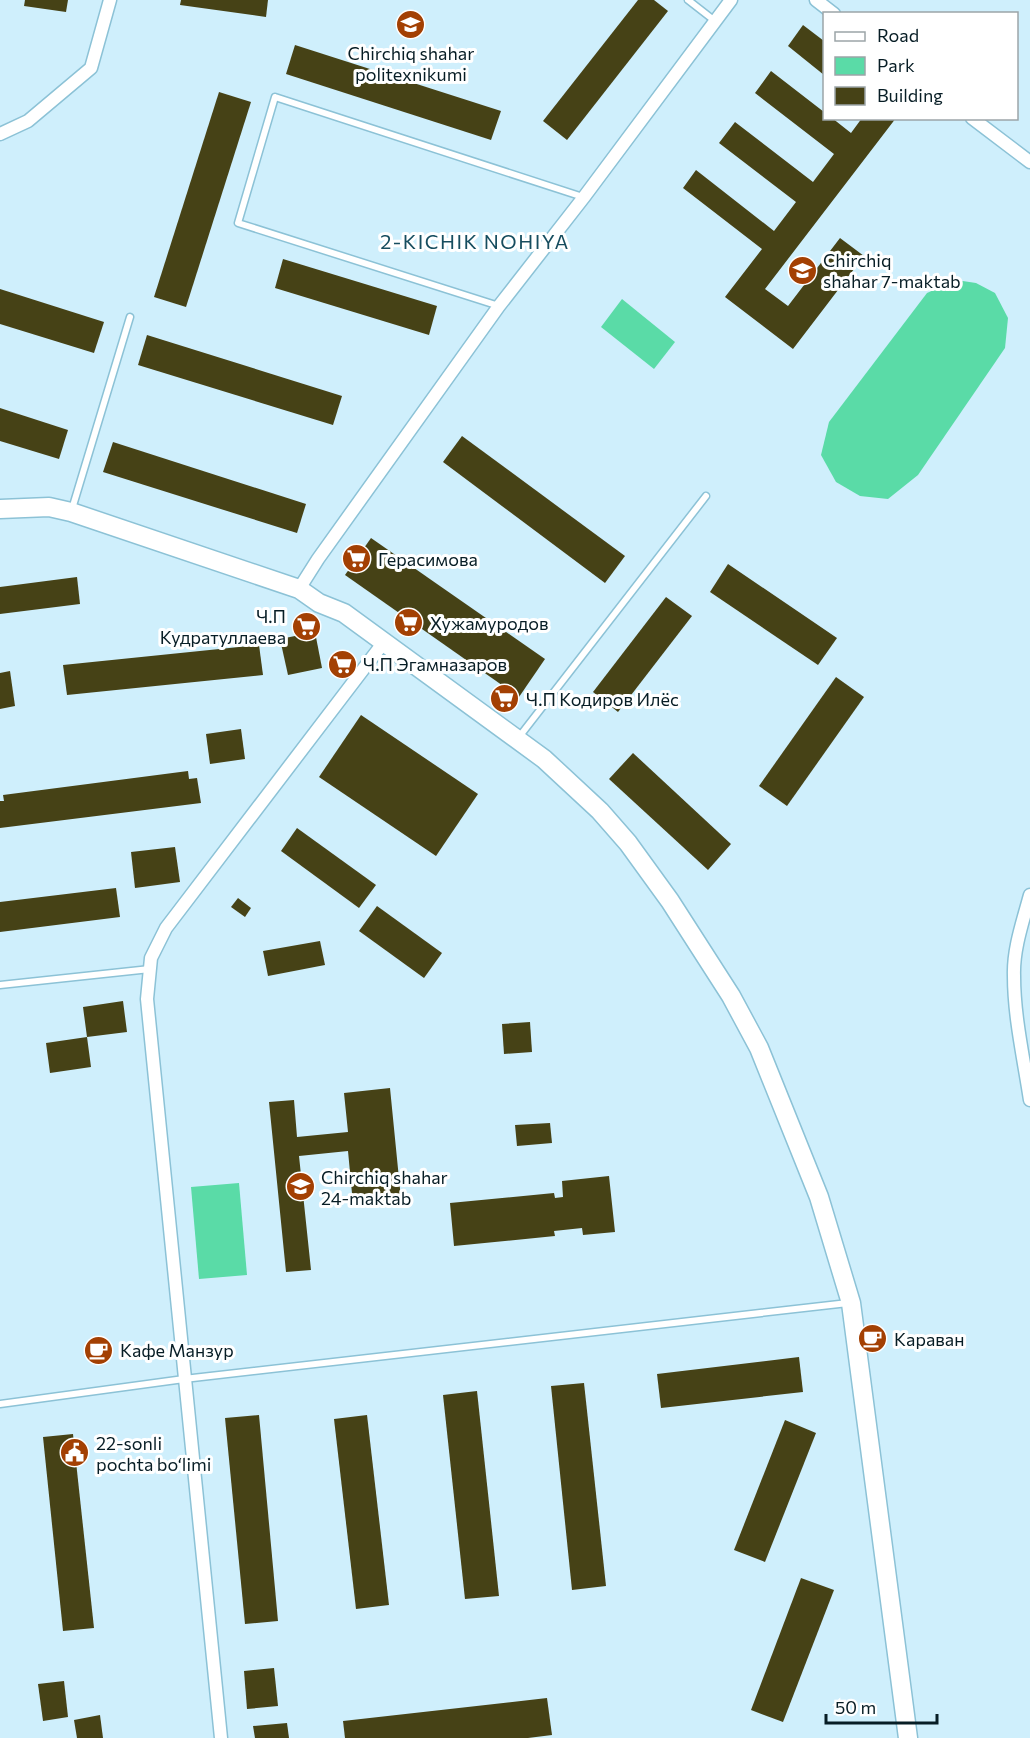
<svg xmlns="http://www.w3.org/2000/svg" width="1030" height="1738" font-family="Commissioner,sans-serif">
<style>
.green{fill:#5adba7}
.building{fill:#464216}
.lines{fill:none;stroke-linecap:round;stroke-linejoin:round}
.lane-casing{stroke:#8cc2d6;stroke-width:9}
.street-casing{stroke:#8cc2d6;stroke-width:15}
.secondary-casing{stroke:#8cc2d6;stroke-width:21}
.lane{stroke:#fff;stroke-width:6}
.street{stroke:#fff;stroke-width:12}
.secondary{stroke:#fff;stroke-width:18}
.labels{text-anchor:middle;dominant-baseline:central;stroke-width:6;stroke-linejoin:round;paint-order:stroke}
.poi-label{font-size:18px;fill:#071d25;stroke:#fff;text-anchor:start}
.neighbourhood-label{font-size:20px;letter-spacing:1.5px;fill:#164d5f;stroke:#fff}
</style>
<rect width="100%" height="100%" fill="#cfeffc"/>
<g class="green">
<path d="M956,280L976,283L995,293L1008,318L1005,348L918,475L888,499L860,496L836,482L821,455L829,422L927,293Z"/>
<path d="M622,299L675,342L654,369L601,327Z"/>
<path d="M239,1183L247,1275L199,1279L191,1187Z"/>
</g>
<g class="building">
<path d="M25,0H68L66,12L24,6Z"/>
<path d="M181,0H268L266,17L180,5Z"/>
<path d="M638,0H654L668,11L567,140L543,121Z"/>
<path d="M803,25L824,41V75L788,46Z"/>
<path d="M295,45L501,111L491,140L286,74Z"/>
<path d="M771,71L824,112V118H832L851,133L862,118H896L765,289L788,306L840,238L864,256L793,349L725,297L762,249L683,188L696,170L774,231L796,202L719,143L735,122L813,182L834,154L755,93Z"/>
<path d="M219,92L251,102L186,307L154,297Z"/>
<path d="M283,259L437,306L429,335L275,288Z"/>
<path d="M0,289L104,322L94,353L0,324Z"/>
<path d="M147,335L342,396L333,425L138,365Z"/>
<path d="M0,408L68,430L59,459L0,441Z"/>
<path d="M462,436L625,556L605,583L443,462Z"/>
<path d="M113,442L306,504L297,533L103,472Z"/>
<path d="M371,538L545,659L519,697L345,575Z"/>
<path d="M728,564L837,638L818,665L710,592Z"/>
<path d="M77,577L80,604L0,614V587Z"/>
<path d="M666,597L692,616L618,712L593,692Z"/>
<path d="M315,632L322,668L288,675L280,639Z"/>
<path d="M259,645L263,675L67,695L63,665Z"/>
<path d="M10,671L15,706L0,709V673Z"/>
<path d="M836,677L864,697L787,806L759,786Z"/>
<path d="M361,715L478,794L436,856L319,777Z"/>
<path d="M241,729L245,759L210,764L206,734Z"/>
<path d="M633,753L731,844L708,870L609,779Z"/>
<path d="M188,771L189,779L197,778L201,803L0,828V801H4L3,795Z"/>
<path d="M297,828L376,885L359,908L281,851Z"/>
<path d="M175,847L180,882L135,888L131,852Z"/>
<path d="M116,888L120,917L0,932V902Z"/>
<path d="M238,898L251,908L245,917L231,907Z"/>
<path d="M377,906L442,953L424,978L359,931Z"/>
<path d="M320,941L325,965L268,976L263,951Z"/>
<path d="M123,1001L127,1032L87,1037L91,1067L50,1073L46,1043L87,1037L83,1007Z"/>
<path d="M530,1022L532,1052L504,1054L502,1024Z"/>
<path d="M390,1088L401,1199L353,1204L348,1151L299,1156L311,1270L286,1272L269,1102L294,1100L297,1137L348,1132L344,1093Z"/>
<path d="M550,1123L552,1143L517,1146L515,1125Z"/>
<path d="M609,1176L615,1232L583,1235L582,1228L554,1231L555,1236L454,1246L450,1203L554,1193L555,1198L563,1197L562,1181Z"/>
<path d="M799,1357L803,1392L661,1408L657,1374Z"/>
<path d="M584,1383L606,1586L572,1590L551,1386Z"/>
<path d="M477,1391L499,1596L465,1599L443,1395Z"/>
<path d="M259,1415L278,1621L245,1624L225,1418Z"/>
<path d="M367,1415L389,1605L356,1609L334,1419Z"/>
<path d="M785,1420L816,1433L765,1562L734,1550Z"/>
<path d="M73,1434L94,1628L63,1631L43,1437Z"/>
<path d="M801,1578L834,1590L783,1722L751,1710Z"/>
<path d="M274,1668L278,1706L247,1709L244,1671Z"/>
<path d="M64,1681L68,1717L43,1721L38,1684Z"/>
<path d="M547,1698L552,1735L528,1738H345L343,1721Z"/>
<path d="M100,1715L103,1738H77L74,1720Z"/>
<path d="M287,1723L289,1738H255L253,1726Z"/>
</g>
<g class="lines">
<defs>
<g id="lane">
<path d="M688,0L715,21"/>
<path d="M499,306L238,223L275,97L583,197"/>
<path d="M72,509L130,317"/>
<path d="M519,737L706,496"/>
<path d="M0,985L150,969"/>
<path d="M0,1404L184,1379L848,1303"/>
</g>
<g id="street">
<path d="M816,0L834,14"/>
<path d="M972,118L1030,162"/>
<path d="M0,134L28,121L91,68L110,0"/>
<path d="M299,589L318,559L499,306L584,197L731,0"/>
<path d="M1030,895C1023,921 1013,949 1014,976C1014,1017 1024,1060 1030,1100"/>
<path d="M221,1738L147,999L151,958L166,928L384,642"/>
</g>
<path id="secondary" d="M0,509L49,507L71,512L299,589L319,603L344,613L544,759L600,811L628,843L670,901L731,996L759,1048L819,1197L851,1303L908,1738"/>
</defs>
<use href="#lane" class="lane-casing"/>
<use href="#street" class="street-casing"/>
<use href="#secondary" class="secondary-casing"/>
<use href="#lane" class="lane"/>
<use href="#street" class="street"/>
<use href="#secondary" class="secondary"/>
</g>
<defs>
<symbol id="university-disc" viewBox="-11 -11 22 22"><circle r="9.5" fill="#a34003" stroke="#fff"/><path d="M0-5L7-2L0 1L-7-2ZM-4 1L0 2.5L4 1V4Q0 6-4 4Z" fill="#fff"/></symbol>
<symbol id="school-disc" viewBox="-11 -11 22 22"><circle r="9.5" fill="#a34003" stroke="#fff"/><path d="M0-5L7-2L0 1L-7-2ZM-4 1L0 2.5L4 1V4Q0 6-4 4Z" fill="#fff"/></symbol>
<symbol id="supermarket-disc" viewBox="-11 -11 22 22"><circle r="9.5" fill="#a34003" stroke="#fff"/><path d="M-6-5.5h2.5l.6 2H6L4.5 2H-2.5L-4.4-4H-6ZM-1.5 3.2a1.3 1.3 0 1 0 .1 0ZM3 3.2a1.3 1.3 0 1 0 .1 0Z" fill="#fff"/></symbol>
<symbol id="cafe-disc" viewBox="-11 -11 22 22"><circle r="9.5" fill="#a34003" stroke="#fff"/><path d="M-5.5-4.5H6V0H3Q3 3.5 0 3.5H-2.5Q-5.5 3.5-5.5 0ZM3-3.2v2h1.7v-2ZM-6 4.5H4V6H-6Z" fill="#fff"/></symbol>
<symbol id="civic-disc" viewBox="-11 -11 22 22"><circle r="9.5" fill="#a34003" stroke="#fff"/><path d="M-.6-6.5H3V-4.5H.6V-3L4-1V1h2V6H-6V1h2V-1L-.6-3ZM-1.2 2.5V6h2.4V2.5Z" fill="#fff"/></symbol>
</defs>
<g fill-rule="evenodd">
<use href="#university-disc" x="394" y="8" width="33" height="33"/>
<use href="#school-disc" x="786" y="254" width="33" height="33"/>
<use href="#supermarket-disc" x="340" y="542" width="33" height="33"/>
<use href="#supermarket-disc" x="392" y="606" width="33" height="33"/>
<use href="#supermarket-disc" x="290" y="610" width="33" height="33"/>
<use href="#supermarket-disc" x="326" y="648" width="33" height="33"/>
<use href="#supermarket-disc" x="488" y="682" width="33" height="33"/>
<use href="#school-disc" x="284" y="1170" width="33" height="33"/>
<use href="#cafe-disc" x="856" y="1322" width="33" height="33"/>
<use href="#cafe-disc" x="82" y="1334" width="33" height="33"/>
<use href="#civic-disc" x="58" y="1436" width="33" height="33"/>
</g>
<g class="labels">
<g class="poi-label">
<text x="411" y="53" text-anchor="middle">Chirchiq shahar<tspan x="411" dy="21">politexnikumi</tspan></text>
<text x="823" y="260">Chirchiq<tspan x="823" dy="21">shahar 7-maktab</tspan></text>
<text x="378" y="559">Герасимова</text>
<text x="286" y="616" text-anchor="end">Ч.П<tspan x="286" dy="21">Кудратуллаева</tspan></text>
<text x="430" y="623">Хужамуродов</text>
<text x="363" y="664">Ч.П Эгамназаров</text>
<text x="526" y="699">Ч.П Кодиров Илёс</text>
<text x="321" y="1177">Chirchiq shahar<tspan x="321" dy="21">24-maktab</tspan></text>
<text x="894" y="1339">Караван</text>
<text x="120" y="1350">Кафе Манзур</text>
<text x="96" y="1443">22-sonli<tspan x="96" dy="21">pochta bo‘limi</tspan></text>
</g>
<g class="neighbourhood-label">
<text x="475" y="241">2-KICHIK NOHIYA</text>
</g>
</g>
<rect x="823" y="12" width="195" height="108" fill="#ffffff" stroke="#9ca5a8" stroke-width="1.5"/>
<rect x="835" y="32" width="30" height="9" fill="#ffffff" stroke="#9ca5a8" stroke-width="1.5"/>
<text x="877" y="42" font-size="18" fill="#071d25">Road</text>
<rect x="835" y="57" width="30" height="18" fill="#5adba7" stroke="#9ca5a8" stroke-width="1.5"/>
<text x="877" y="72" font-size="18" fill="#071d25">Park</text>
<rect x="835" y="87" width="30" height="18" fill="#464216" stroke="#9ca5a8" stroke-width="1.5"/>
<text x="877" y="102" font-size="18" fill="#071d25">Building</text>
<path d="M826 1714v9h111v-9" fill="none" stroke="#071d25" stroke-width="3"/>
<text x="835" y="1714" font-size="18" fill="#071d25" stroke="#ffffff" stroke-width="4.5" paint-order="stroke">50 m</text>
</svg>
